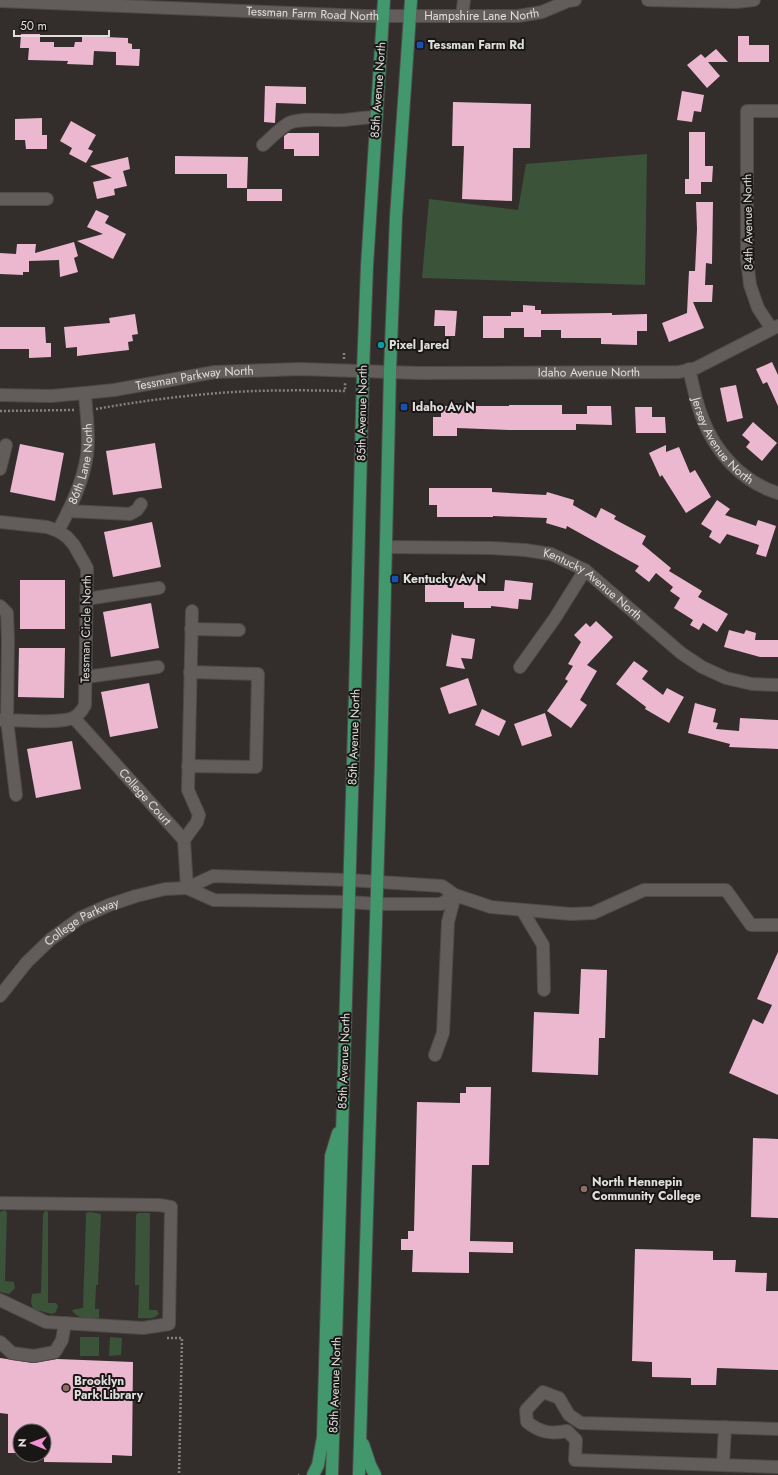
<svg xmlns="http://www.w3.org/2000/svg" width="778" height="1475" font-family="Jost,sans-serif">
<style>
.green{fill:#3a5339}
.building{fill:#ebb8d0}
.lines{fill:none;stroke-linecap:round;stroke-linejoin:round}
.minor-casing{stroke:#4e4a49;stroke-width:14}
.major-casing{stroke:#4e4a49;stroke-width:14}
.path{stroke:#84807e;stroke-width:2.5;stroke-dasharray:2 2;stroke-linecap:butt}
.minor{stroke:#625c5a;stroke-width:12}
.major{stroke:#43976d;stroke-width:12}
.transit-dot{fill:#1a4fb4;stroke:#191716;stroke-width:1.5}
.culture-dot{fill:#0f9aa8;stroke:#191716;stroke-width:1.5}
.education-dot{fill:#8d6e63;stroke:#191716;stroke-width:1.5}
.labels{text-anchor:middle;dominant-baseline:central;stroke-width:4;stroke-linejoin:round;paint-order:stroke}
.street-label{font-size:12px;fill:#e0dddc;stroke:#191716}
.poi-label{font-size:12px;font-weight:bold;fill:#e0dddc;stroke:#191716;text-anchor:start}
</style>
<rect width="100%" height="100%" fill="#332e2c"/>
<g class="green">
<path d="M647,154L645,285L422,278L429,199L518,210L526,164Z"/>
<path d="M5,1210L7,1213L5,1281L14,1282L15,1288L9,1294L0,1292V1212Z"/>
<path d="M46,1211L48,1212V1303H56L58,1306L56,1312L52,1314L33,1309L31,1302L32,1294L41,1293L43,1216L44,1212Z"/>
<path d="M90,1212L101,1214L98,1285H96L95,1309H99V1318C89,1318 78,1321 72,1310L76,1309L83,1308L86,1216V1213Z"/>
<path d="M138,1213H150V1215L149,1310H157L159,1314C153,1320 146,1318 138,1318L139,1285H135L136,1215Z"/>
<rect x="80" y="1337" width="19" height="19"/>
<path d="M110,1337L122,1338L121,1355L109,1356Z"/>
</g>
<g class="building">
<path d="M21,34H40V42H54V47H74L75,42H82V36L128,38V43L132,44V49H140L139,66L116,65V52L94,51L93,65L67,64L68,61L28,60L29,48H20Z"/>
<path d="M738,36H749V45H769V62H738Z"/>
<path d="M716,49L728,62H708L720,76L707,88L687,65L701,54L705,58Z"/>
<path d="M265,86L306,87V104L276,103L275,123L264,122Z"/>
<path d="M682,91L704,95L701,112L694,111L692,122L677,120Z"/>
<path d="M453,102L531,104L530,148H513L512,201L462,199L464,146H452Z"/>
<path d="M42,118V135H47V149H26L25,140H15V119Z"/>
<path d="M71,121L96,135L88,149L93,151L86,163L69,154L72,148L60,141Z"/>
<path d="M689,132H705V166H713L712,182H701V194H685V179H689Z"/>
<path d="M288,133H319V156H294V149H284V136Z"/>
<path d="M175,156L248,157L247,188H227V174H175Z"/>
<path d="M128,157L130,169L123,171L127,186L114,189L115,195L97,199L93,182L112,178L90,166Z"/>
<rect x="247" y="189" width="35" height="12"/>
<path d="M696,202H713L712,264L706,263L705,285H713L712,302H693L704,328L669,342L662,323L687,313L689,271H695L697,229Z"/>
<path d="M96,210L109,216L105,223L126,234L113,259L77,241L103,234L87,227Z"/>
<path d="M74,242L78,256L74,258L78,272L60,277L59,260L29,261V272H23V275L0,274V253L16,254L17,244H36L35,253Z"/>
<path d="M523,305L535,306V310H541V314L612,313V315L647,314V331H637V345L601,344V338H561V330H541V337H524V328H504V338H483V316H511V312H523Z"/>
<path d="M435,310L457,311L455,336H445V326H434Z"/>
<path d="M135,314L138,334L132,335L133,341L128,342L129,350L77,356V347L66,348L64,327L110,323L109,318Z"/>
<path d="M0,327H45L46,343H51V357L29,358V349H0Z"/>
<path d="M772,362L778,375V406L767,382L763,384L756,369Z"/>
<path d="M736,385L743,418L727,422L720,388Z"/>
<path d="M509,405H562V414H587V406H611L612,425L576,424V430H509L457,428V436H433V417H441V406H509Z"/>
<path d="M635,407H652V417H665L666,433H636Z"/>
<path d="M753,422L777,443L762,461L746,447L750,442L742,435Z"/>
<path d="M155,443L162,488L113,495L106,451Z"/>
<path d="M20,444L64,453L55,501L10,492Z"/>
<path d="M666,445V452L679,447L690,473L695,470L711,497L686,513L662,475L660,477L649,453Z"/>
<path d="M429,488H492V492L546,495L547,492L574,500L573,505L596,518L601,508L616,516L614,519L646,536L642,544L671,568L669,571L702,591L698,597L728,614L717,632L703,623L699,630L690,625L693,620L674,608L680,598L670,591L673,587L656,573L649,582L635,571L639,566L567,526L566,529L546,523L547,518L493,516V517H437V505H429Z"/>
<path d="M717,500L730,509L725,515L756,526L758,520L776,526L766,557L756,554L759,545L727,534L720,544L709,537L712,531L701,524Z"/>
<path d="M152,522L161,567L113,577L104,532Z"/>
<path d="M425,578L478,579V591H504L505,580L533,583L531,600L519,599L518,609L491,606V608H464V602H425Z"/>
<rect x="20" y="580" width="45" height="49"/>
<path d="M151,603L159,648L111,657L103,612Z"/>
<path d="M596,621L613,637L587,665L597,671L580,700L587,705L571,728L547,711L568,681L565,679L573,666L568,664L581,642L574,635L586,623L590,627Z"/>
<path d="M729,630L744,634L746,630L756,633L755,640H778V657H760L724,647Z"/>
<path d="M452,633L453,635L475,639L472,659L461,658L465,669L446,666Z"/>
<path d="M19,648H65L64,698L18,697Z"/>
<path d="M634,661L648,671L642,679L663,695L667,688L684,697L669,723L645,709L646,707L616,684Z"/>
<path d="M468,678L477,705L449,714L440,688Z"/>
<path d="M149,683L158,728L110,737L101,692Z"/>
<path d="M695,703L716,709L713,722L718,723L716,729L739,731L740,718L778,720V749L729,747L730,744L688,733Z"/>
<path d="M482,709L506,721L499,736L475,725Z"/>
<path d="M545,713L552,736L522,746L514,724Z"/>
<path d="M72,741L81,789L36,798L27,749Z"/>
<path d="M778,952V1095L729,1073L753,1019L763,1024L772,1005L757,999Z"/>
<path d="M581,969L607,970L605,1038H599L598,1075L532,1072L534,1012L579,1014Z"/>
<path d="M466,1087H491L489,1165H472L470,1241L513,1242V1253L469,1252V1273L412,1272L413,1250H401V1239H408V1231H414L417,1102L460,1103V1093H466Z"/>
<path d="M753,1138L778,1139V1218L751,1217Z"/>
<path d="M635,1249L713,1251V1260H736L735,1272L767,1273L766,1291H778V1370L717,1368L716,1385H691V1378L652,1377V1362L632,1361Z"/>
<path d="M0,1358L33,1363L57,1359L133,1362L132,1456L112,1455V1463L44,1462V1431H20V1453H8V1414L0,1413Z"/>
</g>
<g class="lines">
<defs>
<g id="minor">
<path d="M648,0L736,2L754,0"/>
<path id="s1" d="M0,1L365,16H518L542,12L568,1L575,0"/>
<path d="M462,16L464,0"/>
<path d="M263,145C271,138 279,129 289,123C303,117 330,121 345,120C356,119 365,117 376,117"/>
<path d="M0,199H47"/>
<path d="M771,328L758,308L750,285L747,259V111H778"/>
<path id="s2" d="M689,369C693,385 696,402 702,417C715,452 742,482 778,493"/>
<path id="s3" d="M0,395L51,396L85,393L114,390L215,372L300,369L419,373L679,372L696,368L778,326"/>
<path d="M0,469L6,445"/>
<path d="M68,511L130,514L137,510L141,504"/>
<path d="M0,522L47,527L58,531L67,537L74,545L87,568L85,705C82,711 79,715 73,718C58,724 18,720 0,720"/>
<path id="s4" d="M58,531C71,507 83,482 87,455C90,435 86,413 85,393"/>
<path id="s5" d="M386,547L491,548L525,550L551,554L585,570L681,653L702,667L726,678L752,684L778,685"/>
<path d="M86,599L159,588"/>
<path d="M0,606L7,613L8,640L7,720L16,795"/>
<path d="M191,629L239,630"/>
<path d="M520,667L555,618L585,570"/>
<path d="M86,677L158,667"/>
<path id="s6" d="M74,718L184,840L187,888"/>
<path d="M188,766L256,767L258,674L190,672"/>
<path d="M184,840L197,822L199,815L188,790L192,611"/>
<path d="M187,888L214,900L349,902L377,904H441L455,895"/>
<path d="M522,910L543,945L544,990"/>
<path id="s7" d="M0,996L27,962L51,939L80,918L109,905L136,896L165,889L187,888L213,876L349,880L442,886L455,895L491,907L571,914L593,913L644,890H726L751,925H778"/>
<path d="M435,1055L443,1033L448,922L455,895"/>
<path d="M0,1203L159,1205L171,1207L169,1324L143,1328L46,1322L0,1300"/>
<path d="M0,1342L12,1353L34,1356L55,1352L62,1340L65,1323"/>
<path d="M778,1429L581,1423L569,1415L559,1398L543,1392L526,1410L527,1422C541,1433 551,1434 567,1431L576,1440L575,1460L778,1467"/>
<path d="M723,1465L725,1427"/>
</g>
<g id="major">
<path d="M363,1444L370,1465L375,1475"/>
<path d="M313,1475L318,1465L323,1437L331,1156L338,1133"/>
<path d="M332,1475L355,693L363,371L367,266L384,0"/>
<path d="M359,1475L381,759L390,371L396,217L411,0"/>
</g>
</defs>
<use href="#minor" class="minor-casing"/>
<use href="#major" class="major-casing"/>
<g class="path">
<path d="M344,353V359"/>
<path d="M96,409C141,401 187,395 233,392C270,390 308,390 345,391V382"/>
<path d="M0,411L75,410"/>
<path d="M167,1338H182L179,1475"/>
<path d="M298,1475H299"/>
</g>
<use href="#minor" class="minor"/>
<use href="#major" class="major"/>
</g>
<g class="transit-dot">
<rect x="416" y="41" width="8" height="8" rx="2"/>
<rect x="400" y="403" width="8" height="8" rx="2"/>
<rect x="391" y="575" width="8" height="8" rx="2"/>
</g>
<circle class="culture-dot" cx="381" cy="345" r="4"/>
<g class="education-dot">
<circle cx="584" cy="1189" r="4"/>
<circle cx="66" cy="1388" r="4"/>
</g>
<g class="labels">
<g class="street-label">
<text stroke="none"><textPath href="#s1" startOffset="313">Tessman Farm Road North</textPath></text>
<text stroke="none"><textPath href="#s1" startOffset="482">Hampshire Lane North</textPath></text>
<text transform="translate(378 90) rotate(-86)">85th Avenue North</text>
<text transform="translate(748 222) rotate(-91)">84th Avenue North</text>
<text stroke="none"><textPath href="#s3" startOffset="591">Idaho Avenue North</textPath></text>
<text stroke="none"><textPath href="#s3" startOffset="196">Tessman Parkway North</textPath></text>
<text transform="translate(362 413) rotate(-89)">85th Avenue North</text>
<text stroke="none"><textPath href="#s2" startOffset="81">Jersey Avenue North</textPath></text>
<text stroke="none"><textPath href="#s4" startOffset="72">86th Lane North</textPath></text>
<text stroke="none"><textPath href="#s5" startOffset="217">Kentucky Avenue North</textPath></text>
<text transform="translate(86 629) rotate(-89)">Tessman Circle North</text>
<text transform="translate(354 737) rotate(-88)">85th Avenue North</text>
<text stroke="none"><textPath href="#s6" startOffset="106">College Court</textPath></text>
<text stroke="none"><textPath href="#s7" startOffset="112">College Parkway</textPath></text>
<text transform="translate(344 1061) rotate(-88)">85th Avenue North</text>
<text transform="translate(335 1385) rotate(-88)">85th Avenue North</text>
</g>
<g class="poi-label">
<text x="428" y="45">Tessman Farm Rd</text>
<text x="389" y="345">Pixel Jared</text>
<text x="412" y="407">Idaho Av N</text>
<text x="403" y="579">Kentucky Av N</text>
<text x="592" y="1182">North Hennepin<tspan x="592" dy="14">Community College</tspan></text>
<text x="74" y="1381">Brooklyn<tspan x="74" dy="14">Park Library</tspan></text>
</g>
</g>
<g transform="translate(32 1443) rotate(271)"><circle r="19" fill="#191716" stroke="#696665"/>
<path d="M0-3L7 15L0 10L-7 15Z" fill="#f491d4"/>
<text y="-6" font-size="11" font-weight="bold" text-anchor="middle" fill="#e0dddc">N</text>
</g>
<path d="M14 30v6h95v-6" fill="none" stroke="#e0dddc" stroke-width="2"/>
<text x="20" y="30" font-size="12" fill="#e0dddc" stroke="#191716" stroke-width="3" paint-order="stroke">50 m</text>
</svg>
